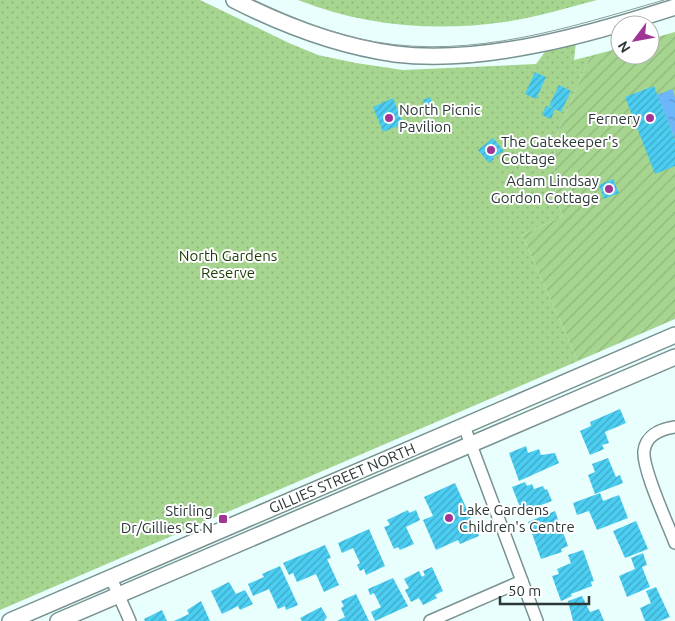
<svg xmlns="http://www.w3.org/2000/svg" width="675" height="621" font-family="Ubuntu,sans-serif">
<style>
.grass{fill:url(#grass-dots)}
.garden{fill:url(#garden-furrows)}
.water{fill:url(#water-ripples)}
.building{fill:url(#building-hatch)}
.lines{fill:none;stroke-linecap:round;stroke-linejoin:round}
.street-casing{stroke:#789291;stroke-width:14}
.secondary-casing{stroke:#789291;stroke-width:18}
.street{stroke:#fff;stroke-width:11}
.secondary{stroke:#fff;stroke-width:15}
.tram{stroke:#8c9d9c;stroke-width:1}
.poi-dot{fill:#a03596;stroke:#fff;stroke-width:2}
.labels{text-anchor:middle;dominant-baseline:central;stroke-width:4;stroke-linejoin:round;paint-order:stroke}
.poi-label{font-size:15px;fill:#2c3737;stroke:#fff;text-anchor:start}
.park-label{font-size:15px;fill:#1a3c03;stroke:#fff}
.street-label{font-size:15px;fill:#2c3737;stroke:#fff}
</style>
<defs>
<pattern id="grass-dots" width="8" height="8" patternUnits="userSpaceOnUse" patternTransform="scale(1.25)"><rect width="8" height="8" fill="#a6d590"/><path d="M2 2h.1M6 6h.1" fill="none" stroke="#8fb77d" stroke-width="1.8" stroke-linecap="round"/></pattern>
<pattern id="garden-furrows" width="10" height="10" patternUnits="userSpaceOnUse" patternTransform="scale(1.25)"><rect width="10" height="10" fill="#a6d590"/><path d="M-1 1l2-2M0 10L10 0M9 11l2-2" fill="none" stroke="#8fb77d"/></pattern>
<pattern id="water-ripples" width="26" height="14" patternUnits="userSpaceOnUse" patternTransform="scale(1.25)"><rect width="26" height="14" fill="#6db6fa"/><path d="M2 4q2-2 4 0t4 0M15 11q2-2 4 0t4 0" fill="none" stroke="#5a95cb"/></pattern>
<pattern id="building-hatch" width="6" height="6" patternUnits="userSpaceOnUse" patternTransform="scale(1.25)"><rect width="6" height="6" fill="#4bcef2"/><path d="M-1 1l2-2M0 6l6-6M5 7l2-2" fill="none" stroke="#3fa8c5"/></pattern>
</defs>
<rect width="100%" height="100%" fill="#e8fffd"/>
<g class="grass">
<path d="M0,0H200L289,43L318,55L356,63L403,70L536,64L547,49L576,42L574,60L590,56L555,139L554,180L558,204L563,216L522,235L578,361L0,610Z"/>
<path d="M298,0H597C566,8 535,18 504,22C435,32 363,26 298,0Z"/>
</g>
<path class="garden" d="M675,32V319L578,361L522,235L563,216L558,204L554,180L555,139L590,56L620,48V55H650V39Z"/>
<path class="water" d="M672,89L675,97V139L657,95Z"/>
<g class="building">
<path d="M535,72L546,77L536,99L525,94Z"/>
<path d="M559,85L571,91L561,112L549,106Z"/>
<path d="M654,86L675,140V166L655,174L625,97Z"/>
<path d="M430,97L433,104L426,107L423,100Z"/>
<path d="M393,98L403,124L383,132L373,107Z"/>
<path d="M546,106L555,109L551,119L542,115Z"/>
<path d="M493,138L504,151L493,157L494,159L489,163L478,150Z"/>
<path d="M613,179L619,193L604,199L599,185Z"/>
<path d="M620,409L626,423L605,432L609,443L602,445L604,449L590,455L580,431L591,426L590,422Z"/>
<path d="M526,446L528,453L539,449L541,455L555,453L559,463L519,481L509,453Z"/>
<path d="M608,458L616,477L620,475L623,483L595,494L588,475L595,472L592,464Z"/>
<path d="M525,482L527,486L532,484L534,489L543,486L545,490L547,489L552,501L522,512L512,487Z"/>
<path d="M455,483L479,536L460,544L458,540L436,550L423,520L433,516L424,497Z"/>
<path d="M600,493L603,501L619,495L628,518L597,530L589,511L577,515L573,503Z"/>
<path d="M408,510L409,513L416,510L420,520L406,527L414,544L400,550L398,547L394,549L384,527L390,525L387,520Z"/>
<path d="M555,511L568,546L561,549L562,552L541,559L528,522Z"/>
<path d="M636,521L648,549L625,558L613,531Z"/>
<path d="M369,529L385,566L366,575L364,569L360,571L357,565L360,563L353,548L342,553L338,543Z"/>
<path d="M325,545L331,558L327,559L339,585L324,592L316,574L297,582L293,573L289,575L283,563Z"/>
<path d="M583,550L594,581L591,582L592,586L571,594L572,596L561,601L552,576L559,574L557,569L571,563L568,555Z"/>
<path d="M643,553L647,565L642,567L650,587L627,597L619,576L635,569L631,558Z"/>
<path d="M280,566L298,605L286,610L285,606L278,609L269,589L253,596L248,584L264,577L262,574Z"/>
<path d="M432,567L443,591L435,595L437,598L423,605L419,598L411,602L405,590L409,588L404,579L419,571L422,577L425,575L423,571Z"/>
<path d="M393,578L408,606L375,621L371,612L381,607L374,593L370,595L368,589Z"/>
<path d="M229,582L236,594L245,590L253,604L240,610L238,606L222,614L211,591Z"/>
<path d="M656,587L670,617L660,621H645L640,608L651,603L646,591Z"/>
<path d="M356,594L369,621H337L345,617L341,608L344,606L341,601Z"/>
<path d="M582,596L590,612L599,609L604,621H573L568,601Z"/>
<path d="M201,601L210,621H174L189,614L187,610Z"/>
<path d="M321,607L327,617L324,621H302L300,618Z"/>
<path d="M162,610L167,621H145L144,619Z"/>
</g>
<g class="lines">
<defs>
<g id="street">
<path d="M464,426L537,621"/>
<path d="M675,427C661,429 646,435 644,451C642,469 668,524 675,543"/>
<path d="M111,578L130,621"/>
<path d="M430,621L522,581"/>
</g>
<g id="secondary">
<path d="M234,0C285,26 338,46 395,54C484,65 591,34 675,7"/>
<path d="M10,621L675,335"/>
<path d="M58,621L675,357"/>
</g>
</defs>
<use href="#street" class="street-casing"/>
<use href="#secondary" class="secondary-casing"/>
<use href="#street" class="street"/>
<use href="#secondary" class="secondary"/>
<path class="tram" d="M254,0C293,18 333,35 376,42C474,59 571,27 664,0"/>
</g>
<g class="poi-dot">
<circle cx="389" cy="118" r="5"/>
<circle cx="650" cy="118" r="5"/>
<circle cx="491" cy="150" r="5"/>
<circle cx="609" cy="189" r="5"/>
<circle cx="449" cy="518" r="5"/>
<rect x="218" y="514" width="10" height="10" rx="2.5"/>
</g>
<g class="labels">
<g class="poi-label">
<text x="399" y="109">North Picnic<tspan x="399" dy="17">Pavilion</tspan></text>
<text x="640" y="118" text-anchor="end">Fernery</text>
<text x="501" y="141">The Gatekeeper's<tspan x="501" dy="17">Cottage</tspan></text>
<text x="599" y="180" text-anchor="end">Adam Lindsay<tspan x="599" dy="17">Gordon Cottage</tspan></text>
<text x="459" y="509">Lake Gardens<tspan x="459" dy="17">Children's Centre</tspan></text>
<text x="213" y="510" text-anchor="end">Stirling<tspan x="213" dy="17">Dr/Gillies St N</tspan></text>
</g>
<g class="park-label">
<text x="228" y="255">North Gardens<tspan x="228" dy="17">Reserve</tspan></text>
</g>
<g class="street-label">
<text transform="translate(342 478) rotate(-23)">GILLIES STREET NORTH</text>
</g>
</g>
<g transform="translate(635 40) rotate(238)"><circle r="24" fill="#ffffff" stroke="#abafaf"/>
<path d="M0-4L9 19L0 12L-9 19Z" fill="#a03596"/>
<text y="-8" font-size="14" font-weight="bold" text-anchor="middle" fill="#2c3737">N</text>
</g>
<path d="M500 596v8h89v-8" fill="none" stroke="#2c3737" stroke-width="2.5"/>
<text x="508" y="596" font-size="15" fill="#2c3737" stroke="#ffffff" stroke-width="4" paint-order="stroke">50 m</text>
</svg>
